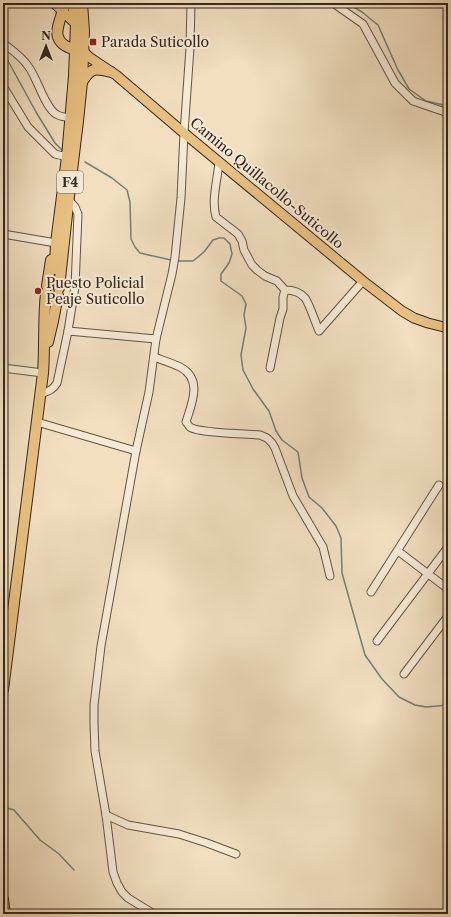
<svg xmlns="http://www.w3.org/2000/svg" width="451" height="917" font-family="'Libre Caslon Text',serif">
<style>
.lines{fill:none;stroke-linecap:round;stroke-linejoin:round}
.stream{stroke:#728077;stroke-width:1.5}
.highway-tunnel{stroke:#cbba9f;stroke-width:10;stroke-dasharray:10 5;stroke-linecap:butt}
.minor-casing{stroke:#645444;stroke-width:9}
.major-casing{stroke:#35261b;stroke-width:11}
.highway-casing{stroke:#35261b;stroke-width:12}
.minor{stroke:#f6ead6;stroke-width:7}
.major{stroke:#e8c080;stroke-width:9}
.highway{stroke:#e8c080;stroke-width:10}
.poi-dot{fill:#8f2418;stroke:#f6ead6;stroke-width:1.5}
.labels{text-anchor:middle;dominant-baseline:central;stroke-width:4;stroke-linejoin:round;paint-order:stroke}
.shield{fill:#f6ead6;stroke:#6f6153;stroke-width:1}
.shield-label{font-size:13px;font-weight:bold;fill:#35261b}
.poi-label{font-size:14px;fill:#35261b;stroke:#f6ead6;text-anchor:start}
.street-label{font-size:14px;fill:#35261b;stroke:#f6ead6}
</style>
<rect width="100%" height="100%" fill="#f1dfc0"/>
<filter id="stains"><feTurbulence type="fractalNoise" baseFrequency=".005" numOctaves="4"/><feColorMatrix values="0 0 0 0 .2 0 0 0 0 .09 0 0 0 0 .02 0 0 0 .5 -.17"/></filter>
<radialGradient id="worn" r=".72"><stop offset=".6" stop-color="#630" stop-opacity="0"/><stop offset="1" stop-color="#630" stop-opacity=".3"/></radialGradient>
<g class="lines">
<g class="stream">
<path d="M347,3L362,12L378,25L398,70L409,89L426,101L448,106"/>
<path d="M3,56L7,59L36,112L55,143L62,150"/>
<path d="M85,162L112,178L127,190L130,202L131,239L135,247L140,253L171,260"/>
<path d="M177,261H193L204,252L213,240L219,238H224L230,244L232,254L229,263L221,274V281L242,296L246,304L244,315L246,328L241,355L243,370L253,389L269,411L276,431L282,440L298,452L302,478L309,497L322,508L336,526L341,538L342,573L365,655L382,679L399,697L415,705L426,707L448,705"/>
<path d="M3,807L14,810L40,840L59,854L74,870"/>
</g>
<path class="highway-tunnel" d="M52,294L53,287"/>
<defs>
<g id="minor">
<path d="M333,3L363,24L395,83L413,101L448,113"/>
<path d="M3,43C12,50 22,57 28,66C37,77 45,108 56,114C60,117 66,117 71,118"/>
<path d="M3,86L28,127L55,154L67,157"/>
<path d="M219,161C218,179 211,199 216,217L238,234L242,241L244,250L252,265L257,270L265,276L277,281L285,290C292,290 300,292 305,298C309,303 316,324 319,331L363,281"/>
<path d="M3,234L56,243"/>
<path d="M68,331L156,339"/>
<path d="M154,357C162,360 172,363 180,367C203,379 192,403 186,422C187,422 189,427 190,427C197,433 248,434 260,435L267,438L272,443L275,448L293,496L323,547L330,576"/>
<path d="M3,368L43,373"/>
<path d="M270,368L280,318L283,309V297L285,290"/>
<path d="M40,394C48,391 52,391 57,383L68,331L75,287L78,214L75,207L69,200"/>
<path d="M37,422L136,451"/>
<path d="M398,551L448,589"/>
<path d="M371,592L439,485"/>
<path d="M377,641L448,547"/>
<path d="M404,674L448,616"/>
<path d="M106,815L128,825L179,834L207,843L236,854"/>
<path d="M154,914L128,898L122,892L117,883L113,872L106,815L95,751L94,724V705L101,646L136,451L149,392L156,339L172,274L175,257L181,198L184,133L190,48L191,3"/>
</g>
<g id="major">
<path d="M54,3L78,26"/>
<path d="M77,50L83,51L89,57L116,75L184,133L363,281L402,311L414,318L428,323L448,328"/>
</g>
<g id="highway">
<path d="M65,3C60,24 46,42 76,50"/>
<path d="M82,82C91,67 95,68 111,72"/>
<path d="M55,269L56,243L67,157L74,76L76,24L73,3"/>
<path d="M47,286L51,260"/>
<path d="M59,288L70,187L78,121L82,82L84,31L82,3"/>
<path d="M48,342L53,321L58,295"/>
<path d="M3,690L43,373C45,346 43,320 46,293"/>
<path d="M3,899L5,914"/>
</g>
</defs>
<use href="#minor" class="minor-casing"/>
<use href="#major" class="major-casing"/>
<use href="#highway" class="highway-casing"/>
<use href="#minor" class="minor"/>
<use href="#major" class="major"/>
<use href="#highway" class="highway"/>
</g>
<g class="poi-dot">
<rect x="89" y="38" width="8" height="8" rx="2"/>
<circle cx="38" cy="291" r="4"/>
</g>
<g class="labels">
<rect class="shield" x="57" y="171" width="26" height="22" rx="3"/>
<g class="shield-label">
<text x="70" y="182">F4</text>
</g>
<g class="poi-label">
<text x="101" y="42">Parada Suticollo</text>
<text x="46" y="283">Puesto Policial<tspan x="46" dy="16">Peaje Suticollo</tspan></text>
</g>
<g class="street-label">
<text transform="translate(267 183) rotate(40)">Camino Quillacollo-Suticollo</text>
</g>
</g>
<rect width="451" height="917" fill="none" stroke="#f1dfc0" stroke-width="16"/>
<rect x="4" y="4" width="443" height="909" fill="none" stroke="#35261b" stroke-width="2"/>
<rect x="8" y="8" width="435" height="901" fill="none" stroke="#35261b"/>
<g transform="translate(46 46)" stroke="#f6ead6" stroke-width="3" paint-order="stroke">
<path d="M0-3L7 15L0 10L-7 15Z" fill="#35261b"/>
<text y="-6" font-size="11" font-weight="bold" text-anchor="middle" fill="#35261b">N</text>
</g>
<rect width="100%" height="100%" filter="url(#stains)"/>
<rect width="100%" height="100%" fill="url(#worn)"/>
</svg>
